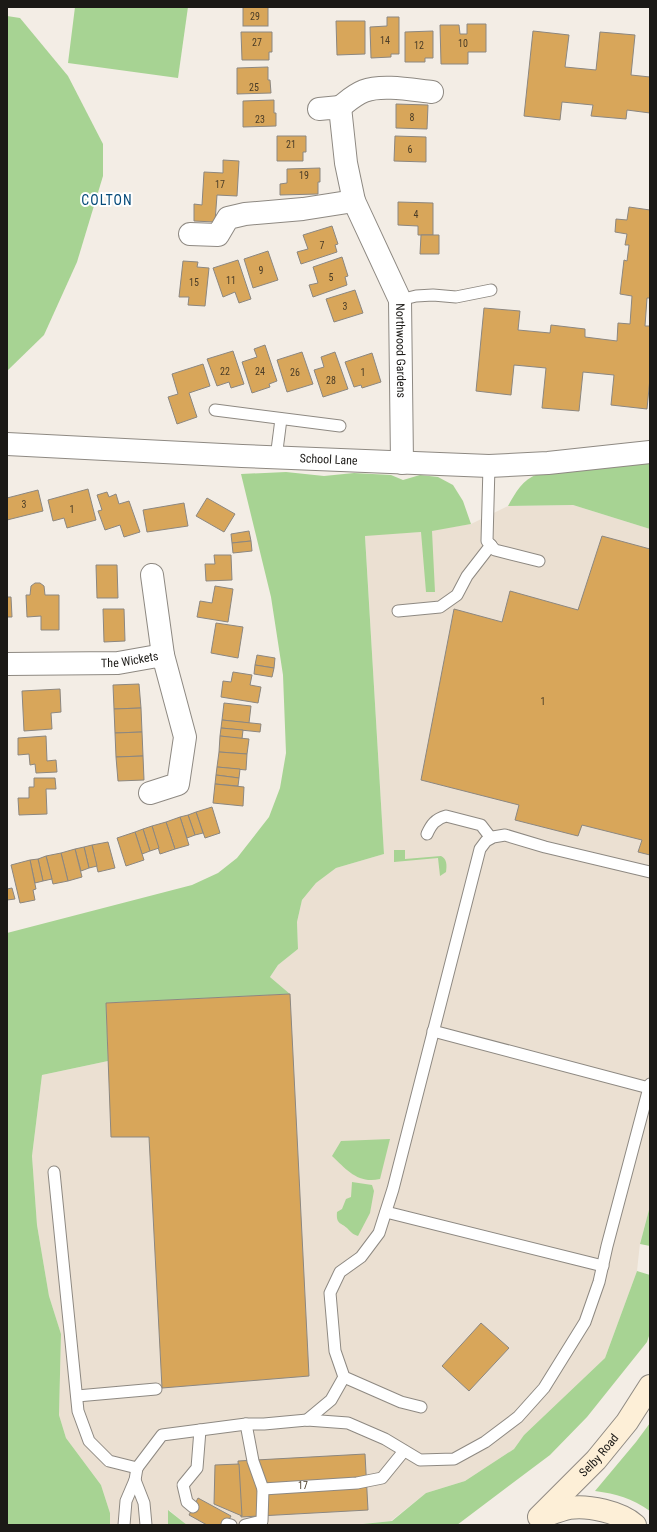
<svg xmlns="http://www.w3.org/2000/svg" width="657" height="1532" font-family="'Roboto Condensed',sans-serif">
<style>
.built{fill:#ebe0d2}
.green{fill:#a7d393}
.building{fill:#d8a65a;stroke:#8c8780}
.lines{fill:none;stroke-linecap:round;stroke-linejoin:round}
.lane-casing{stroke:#8e8982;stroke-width:13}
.street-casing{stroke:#8e8982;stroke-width:24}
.secondary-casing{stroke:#8e8982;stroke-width:24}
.lane{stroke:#fff;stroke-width:11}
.street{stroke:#fff;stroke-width:22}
.secondary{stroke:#fdefd7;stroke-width:22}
.labels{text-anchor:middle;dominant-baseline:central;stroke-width:4;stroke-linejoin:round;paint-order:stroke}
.number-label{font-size:10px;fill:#4a3c27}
.street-label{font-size:12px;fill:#1b1916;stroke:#fff}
.quarter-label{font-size:14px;letter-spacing:1px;fill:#054a79;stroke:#fff}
</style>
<rect width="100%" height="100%" fill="#f3ede5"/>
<path class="built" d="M573,505L650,529V1206L640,1243L637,1271L605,1358L524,1435L514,1449L465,1481L426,1493L391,1521L353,1525H187L169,1510L168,1525H110V1513L101,1485L66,1438L59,1415L61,1334L49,1296L37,1225L32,1156L42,1075L108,1061L106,1003L290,994L270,977L278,965L298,949L297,922L302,900L316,883L336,868L384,854L365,535L421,532L471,524L508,506Z"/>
<g class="green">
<path d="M75,7H188L178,78L68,63Z"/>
<path d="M7,16L20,18L68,76L103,144V176L77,262L44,335L7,371Z"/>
<path d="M650,463V529L573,505L508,506C516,492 522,480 538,474Z"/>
<path d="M286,472L324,476L354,473L391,475L403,480L420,475L438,477L453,485L463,501L471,524L432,531L435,592H426L421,532L365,536L384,854L336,868L316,883L302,900L297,922L298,949L278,965L270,977L290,994L106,1003L108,1061L42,1075L32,1156L37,1225L49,1296L61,1334L59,1415L66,1438L101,1485L110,1513V1525H7V933L192,885L218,873L237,858L269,817L280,788L286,753L283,675L271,597L241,474Z"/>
<path d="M394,850H405V859L441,856C447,859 447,865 446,872L440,876L438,858L394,862Z"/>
<path d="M390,1139L380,1179C358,1184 347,1170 332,1156L341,1141Z"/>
<path d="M352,1182L372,1185L374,1191L370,1213L358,1236C352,1234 351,1232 347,1228C340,1222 336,1224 337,1212L342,1209L346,1199L351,1197Z"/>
<path d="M650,1206V1246L640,1244Z"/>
<path d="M637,1271L650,1275V1333L647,1342L587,1417L550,1455L457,1525H353L392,1521L426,1493L465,1481L514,1449L524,1435L605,1358Z"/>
<path d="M650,1423V1511C631,1498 617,1494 595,1491L636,1442Z"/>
<path d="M168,1510L187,1525H168Z"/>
</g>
<g class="building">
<rect x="243" y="7" width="25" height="19"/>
<path d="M387,17H399V54H391V57L371,58L370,27L387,26Z"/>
<path d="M336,21H365V54L337,55Z"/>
<path d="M467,24H486V52H468V64H441L440,25H459L460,34H467Z"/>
<path d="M433,31V58H425V62H405V32Z"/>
<path d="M533,31L569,35L565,67L596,70L600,32L635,35L631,75L650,77V113L627,110L626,119L591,116L593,105L562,102L560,120L524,116Z"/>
<path d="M241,32H272V52H269V60H242Z"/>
<path d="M268,67V80H270L271,93L237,94V68Z"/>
<path d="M274,100V113H276V126L243,127V101Z"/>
<path d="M396,104L428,105L427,129L396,128Z"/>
<path d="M277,136H306V152H303V161H277Z"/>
<path d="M395,136L426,137V162L394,161Z"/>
<path d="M223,160L239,161L237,196L217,195L215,222L194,221V204L202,205L204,172L223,173Z"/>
<path d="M320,168V182H318V194L280,195V184L287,183V169Z"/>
<path d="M398,202L433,203V235H418V226L398,225Z"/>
<path d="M629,207L650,210V298H647L645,326H650V378L647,409L611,405L614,375L583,372L579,411L542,408L546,368L514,365L511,395L476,391L484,308L520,311L518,330L550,333L551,325L585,329V337L617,341L618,323L630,324L632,296L620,294L624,260L627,261L629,245H625L627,234L615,232L616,219L627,220Z"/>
<path d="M332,226L338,244L335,245L337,252L301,264L297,252L308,249L303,235Z"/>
<path d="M421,235H439V254H420Z"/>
<path d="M268,251L278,280L253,288L244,259Z"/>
<path d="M342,257L348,276L345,277L347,285L313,297L309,285L318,283L313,267Z"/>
<path d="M238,260L251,299L239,303L235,292L223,297L213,268Z"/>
<path d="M183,261L198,262L197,267L209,268L205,306L188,305L189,297H179Z"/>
<path d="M355,290L363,313L334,322L326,299Z"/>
<path d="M265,345L277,381L269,384L270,387L252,393L242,362L257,357L254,349Z"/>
<path d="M233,351L244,384L231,388L229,382L217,386L207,359Z"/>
<path d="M302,352L313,384L287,392L277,360Z"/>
<path d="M335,352L348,389L323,397L314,370L324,367L321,357Z"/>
<path d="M372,353L381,382L362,388L361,385L354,387L345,362Z"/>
<path d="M203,364L210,386L189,393L197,417L177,424L168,397L178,394L172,374Z"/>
<path d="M88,489L96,520L67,528L64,518L53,521L48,500Z"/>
<path d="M38,490L43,511L7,520V498Z"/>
<path d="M107,492L109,497L116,494L119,504L129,501L140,532L124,537L120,525L105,530L98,511L102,510L97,495Z"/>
<path d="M207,498L235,514L224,532L196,516Z"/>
<path d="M184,503L188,526L147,532L143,510Z"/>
<path d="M249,531L251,541L232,543L231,534Z"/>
<path d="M602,536L650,549V855L638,852L642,840L582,825L578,836L515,820L519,805L421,780L454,609L502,622L510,591L578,610Z"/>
<path d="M251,541L252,551L233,553L232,543Z"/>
<path d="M214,555H231L232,580L206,581L205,564H215Z"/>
<path d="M96,565H117L118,598H97Z"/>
<path d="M35,583H40L44,586L45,595H59V630H41V616L27,617L26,595H30L31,586Z"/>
<path d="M215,586L233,589L228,622L197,617L200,601L212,603Z"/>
<path d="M7,597H11L12,617H7Z"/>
<path d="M103,609H124L125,641L104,642Z"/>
<path d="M216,623L243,627L238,658L211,653Z"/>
<path d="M257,655L275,658L274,668L255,665Z"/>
<path d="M255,665L274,668L272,677L254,674Z"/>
<path d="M233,672L252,675L250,685L261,687L258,703L221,697L223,681L231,682Z"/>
<path d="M139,684L141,708L114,709L113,685Z"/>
<path d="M60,689L61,712L51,713L52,729L24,731L22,691Z"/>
<path d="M224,703L251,706L249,723L222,720Z"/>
<path d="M141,708L142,732L115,733L114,709Z"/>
<path d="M222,720L261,724L260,732L221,728Z"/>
<path d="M221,728L243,730L242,739L220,736Z"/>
<path d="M142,732L143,756L116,757L115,733Z"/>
<path d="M46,736L47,761L56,760L57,772L36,773L35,764L30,765L29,754L18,755V738Z"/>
<path d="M220,736L249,739L247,754L219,752Z"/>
<path d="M219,752L247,754L246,770L217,767Z"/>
<path d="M143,756L144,780L118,781L116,757Z"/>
<path d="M217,767L240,769L239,778L216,775Z"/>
<path d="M216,775L239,778L238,786L215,784Z"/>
<path d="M34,778H55L56,789H46L47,814L19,815L18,798H29V787H34Z"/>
<path d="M215,784L244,787L243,806L213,803Z"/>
<path d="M212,807L220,833L205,838L196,812Z"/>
<path d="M196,812L203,833L195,835L188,815Z"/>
<path d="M188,815L195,835L187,838L180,817Z"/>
<path d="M180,817L189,845L175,849L166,822Z"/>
<path d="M166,822L175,849L160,854L152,826Z"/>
<path d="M152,826L159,848L150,851L143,829Z"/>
<path d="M143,829L150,851L142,854L135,832Z"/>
<path d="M135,832L144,860L126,866L117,838Z"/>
<path d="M108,842L115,868L98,872L92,845Z"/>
<path d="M92,845L97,866L89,868L84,847Z"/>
<path d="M84,847L89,868L81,871L75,849Z"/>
<path d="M75,849L82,877L68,881L61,853Z"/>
<path d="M61,853L68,881L53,884L46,856Z"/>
<path d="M46,856L52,879L43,881L38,859Z"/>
<path d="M38,859L43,881L35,883L30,860Z"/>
<path d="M30,860L36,889L33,890L35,900L20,903L11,865Z"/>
<path d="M12,888L15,899L7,900V889Z"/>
<path d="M290,994L309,1376L162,1388L149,1137H111L106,1003Z"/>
<path d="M481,1323L509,1348L469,1391L442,1366Z"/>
<path d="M365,1454L368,1510L241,1517L238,1461Z"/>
<path d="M239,1464L242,1516L214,1504L215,1465Z"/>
<path d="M198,1498L231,1516L226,1525H207L189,1515Z"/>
</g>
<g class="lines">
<defs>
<g id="lane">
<path d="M400,300L416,296L433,295L456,297L491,290"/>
<path d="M215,410L340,426"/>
<path d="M276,458L281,419"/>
<path d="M489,466L487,541L495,550L539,561"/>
<path d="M398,611L440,607L457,595L467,576L491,545"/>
<path d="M427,834C431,825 435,819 446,816L481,825L491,838"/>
<path d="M433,1031L649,1088"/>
<path d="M54,1172L78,1411L89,1441L109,1461L137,1468"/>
<path d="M386,1212L603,1266"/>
<path d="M77,1396L156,1389"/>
<path d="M421,1407L401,1402L344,1377L335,1351L330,1293L340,1272L361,1257L379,1233L393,1189L480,849L486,841L493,837L505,835L545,847L650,872"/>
<path d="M307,1420L331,1400L344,1377"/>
<path d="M246,1424L253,1461L263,1489L357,1483L382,1478L404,1451"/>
<path d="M137,1468L162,1435L246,1424H264L307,1420L348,1423L385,1439L420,1460L454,1459L485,1442L518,1417L544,1388L585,1322L599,1282L607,1246L650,1084"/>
<path d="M135,1480L144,1503L146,1525"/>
<path d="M193,1507L187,1502L183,1485L197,1468L200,1430"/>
<path d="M227,1524L231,1525"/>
<path d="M124,1525L126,1501L135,1480L137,1468"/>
<path d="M245,1525L262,1521L263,1489"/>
</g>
<g id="street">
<path d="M340,107C348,101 354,95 364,91C382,84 413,90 432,92"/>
<path id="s1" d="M319,109L340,107L346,163L354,201L400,300L402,463"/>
<path d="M190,234L218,235L228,218L245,214L303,209L354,201"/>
<path id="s2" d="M7,444L242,456L489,466L548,463L650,452"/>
<path d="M152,575L163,655"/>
<path id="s3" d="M7,664L118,663L163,655L185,737L178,784L150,793"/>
</g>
<g id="secondary">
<path id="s4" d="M539,1517L596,1460L627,1422L650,1386"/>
<path d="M541,1517C550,1514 560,1510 569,1508C588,1505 620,1512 635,1525"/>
</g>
</defs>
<use href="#lane" class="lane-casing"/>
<use href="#street" class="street-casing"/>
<use href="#secondary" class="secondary-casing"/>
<use href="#lane" class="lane"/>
<use href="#street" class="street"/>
<use href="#secondary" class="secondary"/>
</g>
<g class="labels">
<g class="number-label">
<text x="255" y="16">29</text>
<text x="385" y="40">14</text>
<text x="257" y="42">27</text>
<text x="463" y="43">10</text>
<text x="419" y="45">12</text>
<text x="254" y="87">25</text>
<text x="412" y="117">8</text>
<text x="260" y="119">23</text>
<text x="291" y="144">21</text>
<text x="410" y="149">6</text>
<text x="304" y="175">19</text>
<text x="220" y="184">17</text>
<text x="416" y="214">4</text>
<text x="322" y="245">7</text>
<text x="261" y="270">9</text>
<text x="331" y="277">5</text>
<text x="231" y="280">11</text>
<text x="194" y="282">15</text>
<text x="345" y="306">3</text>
<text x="225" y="371">22</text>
<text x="260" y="371">24</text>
<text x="295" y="372">26</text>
<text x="363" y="372">1</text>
<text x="331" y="380">28</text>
<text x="24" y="504">3</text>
<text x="72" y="509">1</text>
<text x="543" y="701">1</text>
<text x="303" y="1485">17</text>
</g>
<g class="street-label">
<text stroke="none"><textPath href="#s1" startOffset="276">Northwood Gardens</textPath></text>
<text stroke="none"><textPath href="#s2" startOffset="322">School Lane</textPath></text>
<text stroke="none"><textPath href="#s3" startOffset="123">The Wickets</textPath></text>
<text stroke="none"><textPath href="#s4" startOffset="86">Selby Road</textPath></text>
</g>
<g class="quarter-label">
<text x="107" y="200">COLTON</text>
</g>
</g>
<rect width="657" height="1532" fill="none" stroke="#1b1916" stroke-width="16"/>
</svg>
